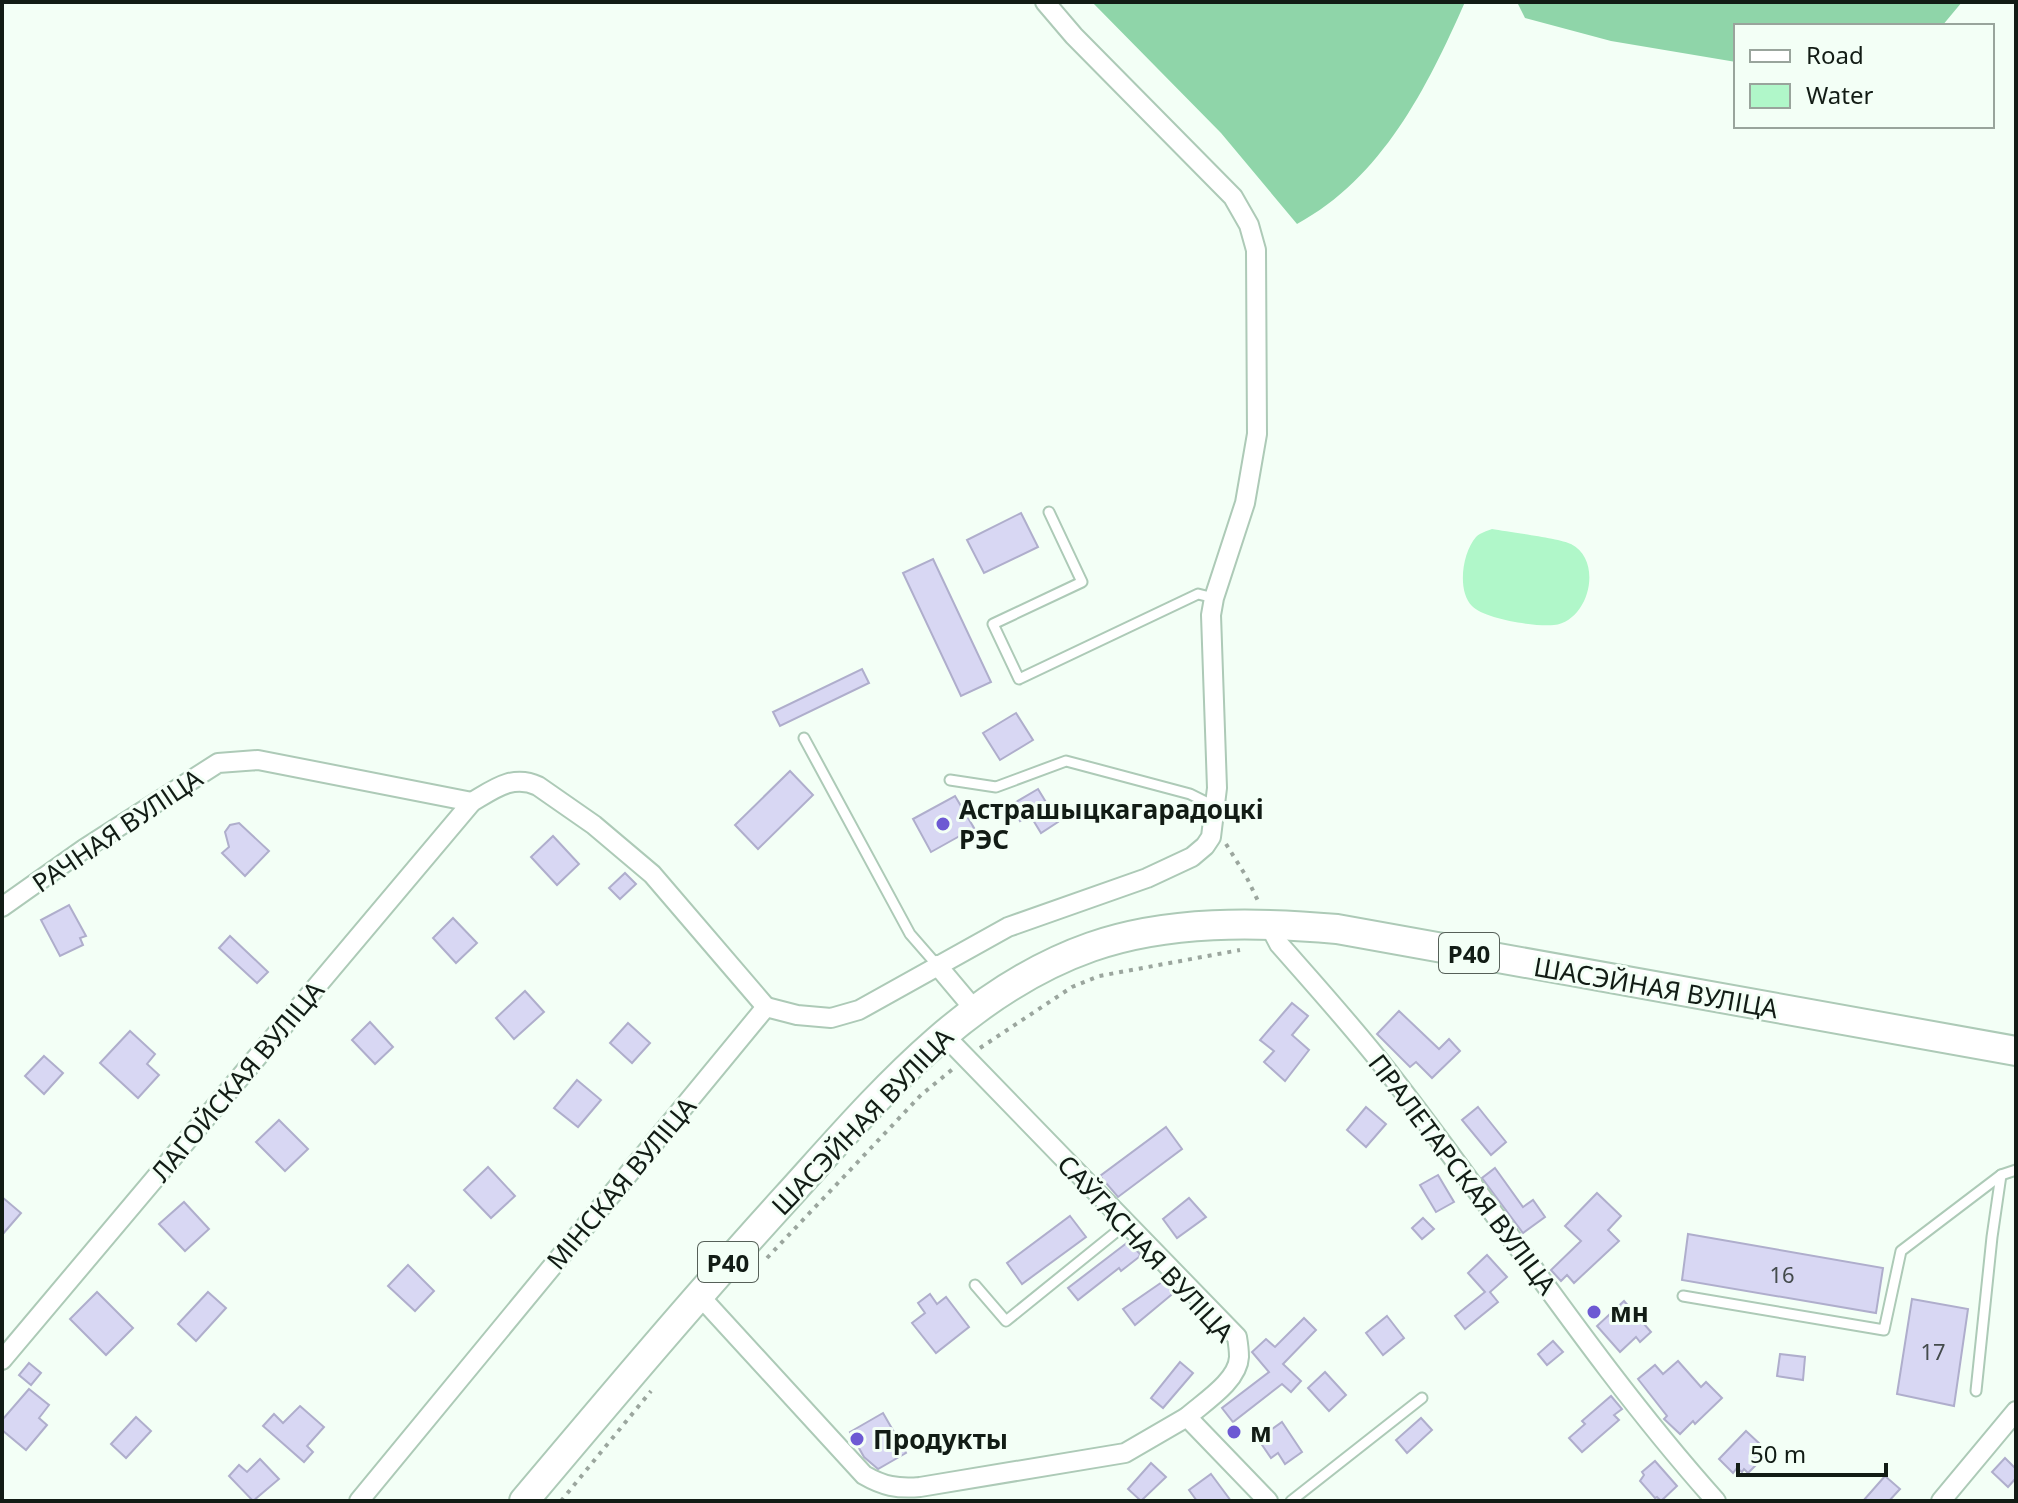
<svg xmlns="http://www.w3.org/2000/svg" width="2018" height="1503" font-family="'Noto Sans',sans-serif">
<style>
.forest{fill:#8fd5a9}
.water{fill:#b0f7c9}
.building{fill:#d8d7f3;stroke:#afaecc;stroke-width:2}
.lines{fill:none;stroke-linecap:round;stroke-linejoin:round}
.lane-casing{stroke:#adcab7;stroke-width:13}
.street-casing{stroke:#adcab7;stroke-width:22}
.primary-casing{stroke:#adcab7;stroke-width:32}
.path{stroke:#9ba69e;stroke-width:4;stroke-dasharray:4 6;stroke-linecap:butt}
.lane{stroke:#fff;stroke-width:9}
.street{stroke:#fff;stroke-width:18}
.primary{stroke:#fff;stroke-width:28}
.poi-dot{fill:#6d59d3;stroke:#f3fff6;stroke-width:3}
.labels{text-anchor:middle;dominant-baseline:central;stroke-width:6;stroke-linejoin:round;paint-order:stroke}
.number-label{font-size:22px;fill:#444b4c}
.shield{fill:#f3fff6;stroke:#566058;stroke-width:2}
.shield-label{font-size:24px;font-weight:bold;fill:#121c15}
.poi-label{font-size:26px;font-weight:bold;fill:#121c15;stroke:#f3fff6;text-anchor:start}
.street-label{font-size:26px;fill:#121c15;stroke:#f3fff6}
</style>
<rect width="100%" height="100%" fill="#f3fff6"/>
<g class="forest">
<path d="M1092,2H1465C1427,88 1382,178 1297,224L1221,133Z"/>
<path d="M1517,2H1962L1942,26H1736V62L1611,41L1525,18Z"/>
</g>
<path class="water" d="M1492,529C1509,532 1559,538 1571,544C1604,561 1589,621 1554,625C1536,627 1484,619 1472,606C1457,591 1462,553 1476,537C1480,533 1487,531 1492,529Z"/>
<g class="building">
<path d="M1021,513L1038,547L984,573L967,540Z"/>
<path d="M933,559L991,682L961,696L903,573Z"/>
<path d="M862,669L869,683L780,726L773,712Z"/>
<path d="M1016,713L1033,740L1000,760L983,733Z"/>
<path d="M790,771L813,795L758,849L735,825Z"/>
<path d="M1038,789L1058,822L1041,833L1030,815L1020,821L1011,805Z"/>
<path d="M955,796L974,828L931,852L913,819Z"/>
<path d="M239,823L269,851L245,876L222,853L229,847L225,832L230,825Z"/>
<path d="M553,836L579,864L557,885L531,857Z"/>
<path d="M625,873L636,884L620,899L609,888Z"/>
<path d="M69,905L86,936L80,938L83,945L60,956L41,920Z"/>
<path d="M453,918L477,943L456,963L433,938Z"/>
<path d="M230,936L268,972L257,983L219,948Z"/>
<path d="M525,991L544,1012L514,1039L496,1018Z"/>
<path d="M1292,1003L1308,1016L1292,1035L1309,1050L1285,1081L1264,1062L1274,1051L1260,1040Z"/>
<path d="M1399,1011L1439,1049L1449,1039L1460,1051L1432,1078L1416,1062L1410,1067L1377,1034Z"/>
<path d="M370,1022L393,1047L375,1064L352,1040Z"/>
<path d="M628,1023L650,1043L632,1063L610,1043Z"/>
<path d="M130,1031L155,1054L147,1064L159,1075L138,1098L100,1063Z"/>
<path d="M44,1056L63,1073L44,1094L25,1076Z"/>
<path d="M577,1080L601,1100L578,1127L554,1108Z"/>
<path d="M1366,1107L1386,1124L1366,1147L1347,1130Z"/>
<path d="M1478,1107L1506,1142L1491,1155L1462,1120Z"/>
<path d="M279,1120L308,1149L285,1171L256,1142Z"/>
<path d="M1166,1127L1182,1149L1118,1197L1100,1176Z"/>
<path d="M488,1167L515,1196L491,1218L464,1190Z"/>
<path d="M1495,1168L1523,1207L1533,1200L1545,1217L1523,1233L1482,1178Z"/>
<path d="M1438,1175L1454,1202L1436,1212L1420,1185Z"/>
<path d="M1597,1193L1621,1216L1608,1230L1619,1241L1574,1283L1567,1275L1561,1281L1551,1270L1581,1241L1565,1226Z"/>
<path d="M2,1197L21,1213L2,1235Z"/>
<path d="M1189,1198L1206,1217L1177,1238L1163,1219Z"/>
<path d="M184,1202L209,1229L185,1251L159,1224Z"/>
<path d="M1070,1216L1086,1237L1022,1284L1007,1263Z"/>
<path d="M1423,1218L1434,1229L1422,1239L1412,1228Z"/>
<path d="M1688,1234L1883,1268L1876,1313L1682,1280Z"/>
<path d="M1128,1242L1140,1254L1139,1257L1121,1271L1119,1268L1078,1300L1068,1288Z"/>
<path d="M1487,1255L1507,1277L1490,1292L1498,1302L1465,1329L1455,1316L1485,1292L1468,1273Z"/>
<path d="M408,1265L434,1291L415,1311L388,1286Z"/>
<path d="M1165,1280L1176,1291L1135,1325L1123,1309Z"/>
<path d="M97,1292L133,1328L106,1355L70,1319Z"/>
<path d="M208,1292L226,1308L196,1341L178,1324Z"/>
<path d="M930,1294L937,1304L946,1297L969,1327L936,1353L912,1323L925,1313L918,1303Z"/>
<path d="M1912,1299L1968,1309L1954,1406L1897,1394Z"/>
<path d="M1624,1301L1651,1332L1640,1342L1636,1337L1620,1352L1597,1326Z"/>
<path d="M1387,1316L1404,1338L1383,1355L1366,1333Z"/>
<path d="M1304,1318L1316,1330L1283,1364L1301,1381L1291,1392L1282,1384L1233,1422L1222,1408L1269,1372L1252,1352L1266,1339L1275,1347Z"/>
<path d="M1553,1341L1563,1352L1547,1365L1538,1354Z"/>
<path d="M1780,1354L1805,1357L1803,1380L1777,1376Z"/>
<path d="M1678,1361L1701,1387L1706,1382L1722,1398L1695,1424L1693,1421L1680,1434L1664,1419L1667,1416L1638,1379L1655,1365L1663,1374Z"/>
<path d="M1180,1362L1193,1373L1163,1408L1151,1398Z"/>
<path d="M29,1363L41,1373L31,1385L19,1375Z"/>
<path d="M1325,1372L1346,1395L1329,1411L1308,1388Z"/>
<path d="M29,1389L49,1405L39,1418L47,1425L26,1450L2,1430V1420Z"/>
<path d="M1611,1396L1622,1409L1614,1415L1619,1420L1582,1452L1569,1438L1585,1424L1582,1421Z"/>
<path d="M300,1406L324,1427L307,1446L313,1452L304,1462L263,1426L274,1414L283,1423Z"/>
<path d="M883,1413L906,1453L878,1469L864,1457L850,1432Z"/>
<path d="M136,1417L151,1431L126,1458L111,1444Z"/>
<path d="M1421,1418L1432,1430L1407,1453L1396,1440Z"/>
<path d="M1282,1422L1302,1452L1285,1464L1278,1453L1271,1458L1258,1439Z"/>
<path d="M1746,1431L1762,1446L1756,1451L1763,1458L1748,1473L1744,1469L1742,1472L1737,1468L1733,1473L1719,1459Z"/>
<path d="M2005,1458L2016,1469V1478L2008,1487L1992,1472Z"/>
<path d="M260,1459L279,1479L253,1501L229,1476L239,1465L247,1472Z"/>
<path d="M1655,1461L1677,1486L1661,1501L1657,1497L1655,1498L1640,1481L1644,1475L1642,1472Z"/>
<path d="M1151,1463L1166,1477L1141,1501L1128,1489Z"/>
<path d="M1211,1474L1231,1501H1197L1189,1490Z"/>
<path d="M1885,1476L1900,1489L1889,1501H1863Z"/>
</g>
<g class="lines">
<defs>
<g id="lane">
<path d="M1049,512L1082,582L993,624L1019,679L1198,594L1214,598"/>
<path d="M804,738L910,934L937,965"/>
<path d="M950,780L996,787L1066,761L1190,794L1216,807"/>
<path d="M975,1285L1006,1321L1126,1224"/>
<path d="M1683,1296L1884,1330L1901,1251L2001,1175L2016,1170"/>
<path d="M1976,1391L1992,1237L2001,1175"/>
<path d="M1291,1501L1422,1398"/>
</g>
<g id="street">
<path d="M2,907L84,849L218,763L258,760L472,802"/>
<path d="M1268,923L1279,944C1316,986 1354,1028 1389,1073C1499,1214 1596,1367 1716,1501"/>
<path d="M937,965L974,1009"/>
<path d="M766,1007L797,1015L831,1018L859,1010L1008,927L1147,878L1192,857L1205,846L1211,837L1217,788L1211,615L1214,598L1245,503L1257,434L1256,250L1249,225L1233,197L1074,36L1045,2"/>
<path d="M944,1035L1237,1337C1238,1343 1239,1351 1239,1357C1238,1381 1204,1402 1187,1417L1268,1501"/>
<path d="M698,1294L864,1475C883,1486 897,1489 920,1487L1125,1453L1187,1417"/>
<path d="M2,1360L472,802C494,789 513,774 538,786L594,825L652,874L766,1007"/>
<path d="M359,1501L766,1007"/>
<path d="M1941,1501L2016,1411"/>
</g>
<path id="primary" d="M524,1501C610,1399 696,1297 786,1198C874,1101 963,992 1091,947C1168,920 1257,922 1337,929L2016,1051"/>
</defs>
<use href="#lane" class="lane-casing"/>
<use href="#street" class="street-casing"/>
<use href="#primary" class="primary-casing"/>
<g class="path">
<path d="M1226,844L1246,876L1259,903"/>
<path d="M980,1048L1072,987L1099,976L1240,950"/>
<path d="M767,1258L921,1095L954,1068"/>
<path d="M561,1501L651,1391"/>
</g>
<use href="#lane" class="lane"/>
<use href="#street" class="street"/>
<use href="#primary" class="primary"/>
</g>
<g class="poi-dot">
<circle cx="943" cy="824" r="8"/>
<circle cx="1594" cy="1312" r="8"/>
<circle cx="1234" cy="1432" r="8"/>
<circle cx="857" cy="1439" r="8"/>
</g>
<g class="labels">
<g class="number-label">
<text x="1782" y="1274">16</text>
<text x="1933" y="1351">17</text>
</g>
<g class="shield">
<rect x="1439" y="933" width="60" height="40" rx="6"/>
<rect x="698" y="1242" width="60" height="40" rx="6"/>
</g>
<g class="shield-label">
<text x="1469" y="953">Р40</text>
<text x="728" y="1262">Р40</text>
</g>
<g class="poi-label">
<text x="959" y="809">Астрашыцкагарадоцкі<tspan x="959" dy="30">РЭС</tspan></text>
<text x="1610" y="1312">мн</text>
<text x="1250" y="1432">м</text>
<text x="873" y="1439">Продукты</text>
</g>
<g class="street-label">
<text transform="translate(117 830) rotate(-34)">РАЧНАЯ ВУЛІЦА</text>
<text transform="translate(1656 987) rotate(10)">ШАСЭЙНАЯ ВУЛІЦА</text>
<text transform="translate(237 1081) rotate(-50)">ЛАГОЙСКАЯ ВУЛІЦА</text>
<text transform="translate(862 1121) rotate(-46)">ШАСЭЙНАЯ ВУЛІЦА</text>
<text transform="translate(1463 1174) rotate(53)">ПРАЛЕТАРСКАЯ ВУЛІЦА</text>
<text transform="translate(621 1183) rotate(-50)">МІНСКАЯ ВУЛІЦА</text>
<text transform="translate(1146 1248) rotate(47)">САЎГАСНАЯ ВУЛІЦА</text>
</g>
</g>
<rect width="2018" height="1503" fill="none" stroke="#121c15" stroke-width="8"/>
<rect x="1734" y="24" width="260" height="104" fill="#f3fff6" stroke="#99a49c" stroke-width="2"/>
<rect x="1750" y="50" width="40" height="12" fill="#ffffff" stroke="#99a49c" stroke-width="2"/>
<text x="1806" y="64" font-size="24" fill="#121c15">Road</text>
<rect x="1750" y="84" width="40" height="24" fill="#b0f7c9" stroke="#99a49c" stroke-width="2"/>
<text x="1806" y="104" font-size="24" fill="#121c15">Water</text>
<path d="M1738 1463v12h148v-12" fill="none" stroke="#121c15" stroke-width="4"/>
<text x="1750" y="1463" font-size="24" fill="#121c15" stroke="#f3fff6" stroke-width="6" paint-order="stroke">50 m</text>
</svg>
